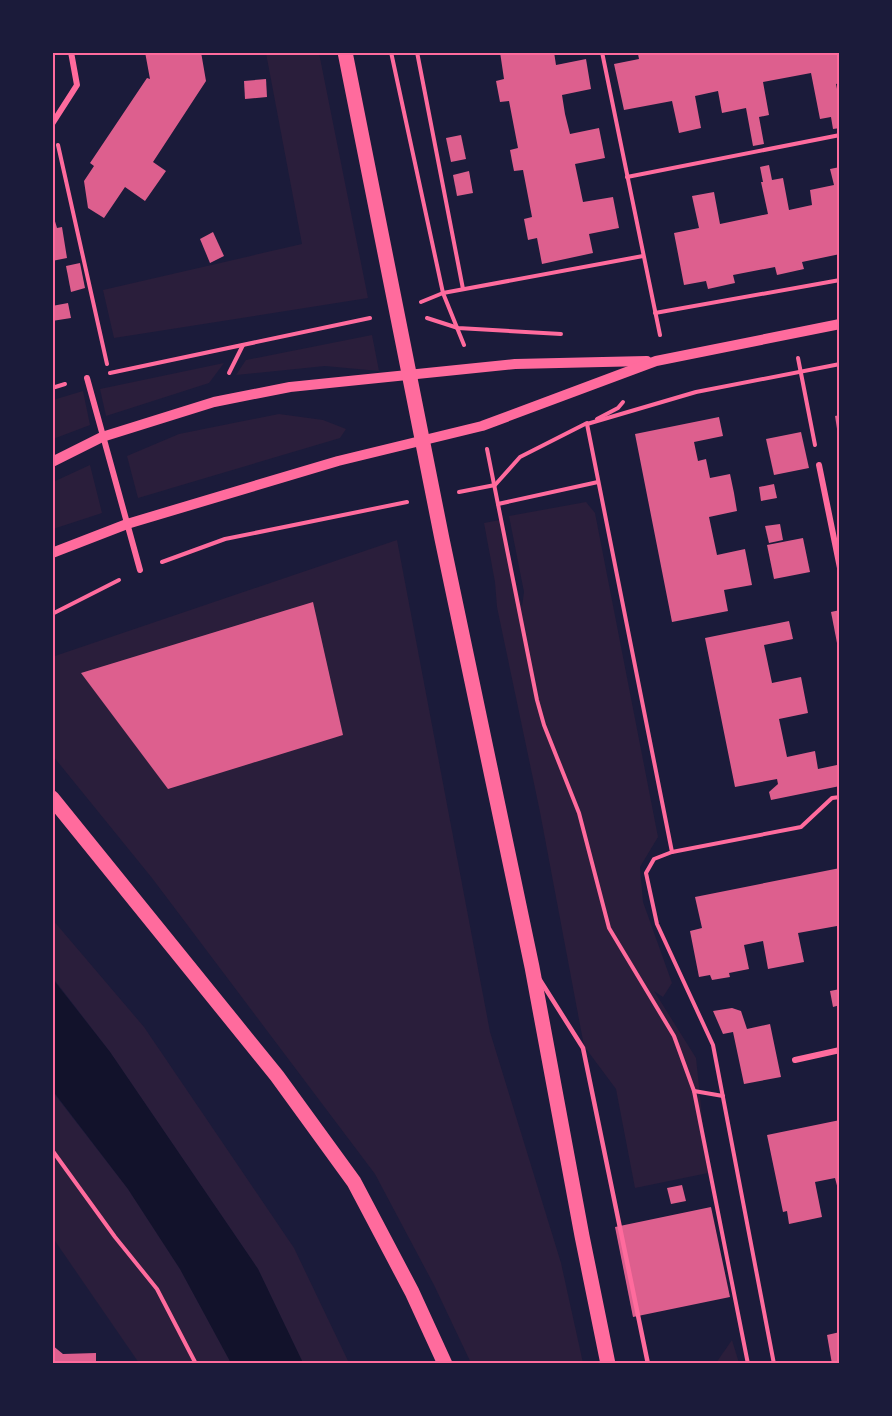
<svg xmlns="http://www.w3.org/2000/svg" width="892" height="1416" font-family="Raleway,sans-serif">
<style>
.green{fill:#2a1e3b}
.water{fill:#12122b}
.building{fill:#dd5f8e}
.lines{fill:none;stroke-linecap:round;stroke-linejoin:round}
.path{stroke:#ff6b9d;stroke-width:4}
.service{stroke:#ff6b9d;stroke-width:4.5}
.minor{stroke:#ff6b9d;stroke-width:6}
.tertiary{stroke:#ff6b9d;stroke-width:10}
.primary{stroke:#ff6b9d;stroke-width:15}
.neatline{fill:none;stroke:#ff6b9d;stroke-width:2}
</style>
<rect width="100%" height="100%" fill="#1b1b3a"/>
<g class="green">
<path d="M266,53H319L368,298L114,338L103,290L302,244Z"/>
<path d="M372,335L379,371L325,366L236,375L246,360Z"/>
<path d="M224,363L209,383L106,416L100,389Z"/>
<path d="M83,391L90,425L53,439V400Z"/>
<path d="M279,414L323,420L346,429L340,438L138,498L127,456L179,434Z"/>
<path d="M90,465L102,513L53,529V482Z"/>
<path d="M586,502L595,513L658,837L640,867L643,902L672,983L663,997L654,991L696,1058L708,1173L635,1188L616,1089L584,1046L540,812L497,607L495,582L484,523L500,520L522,607L524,592L509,516Z"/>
<path d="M397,540L490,1032L561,1263L583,1363H471L434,1285L375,1174L152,878L53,756L52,657Z"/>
<path d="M52,919L144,1027L294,1248L349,1363H303L258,1269L110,1052L53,978Z"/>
<path d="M52,1091L128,1189L180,1269L231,1363H139L53,1238Z"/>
<path d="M732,1340L739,1363H716Z"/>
</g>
<path class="water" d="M52,978L110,1052L258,1269L303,1363H231L180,1269L128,1189L53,1091Z"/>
<g class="building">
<path d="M145,52H201L206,81L153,162L166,171L145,201L125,187L104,218L88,208L84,181L94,166L90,163L147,78L150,79Z"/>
<path d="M500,52H554L556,65L586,59L591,89L562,95L565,114L570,134L599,128L605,158L575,164L583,202L613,197L619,228L589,234L593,253L542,264L537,238L528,240L524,219L532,217L523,170L514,171L512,161L510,150L518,148L509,101L500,102L496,81L504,79Z"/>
<path d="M645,52H840V83L836,84L840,103V128L833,129L831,117L820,119L811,73L763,82L769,115L759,117L764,144L753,146L746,108L722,113L718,91L695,96L701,128L679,133L672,101L624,110L614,64L639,59L638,54Z"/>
<path d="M266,79L267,97L245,99L244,81Z"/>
<path d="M461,135L466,159L451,162L446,138Z"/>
<path d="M769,165L772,180L783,178L789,210L812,205L810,190L834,185L830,169L840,167V254L802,262L804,269L777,275L775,267L733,275L735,283L708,289L706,281L684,285L674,233L699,228L692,196L714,192L720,224L768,214L761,182H763L760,167Z"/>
<path d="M469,171L473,193L457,196L453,175Z"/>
<path d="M52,211L57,228L62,227L67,258L52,261Z"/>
<path d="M213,232L224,256L210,263L200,239Z"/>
<path d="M80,263L85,288L71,292L66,266Z"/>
<path d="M68,303L71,318L52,321V306Z"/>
<path d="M840,415V435H838L835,416Z"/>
<path d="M719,417L723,436L694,442L698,461L706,459L710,478L730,474L734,493L737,511L709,517L717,555L745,549L752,585L724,590L728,611L672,622L635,434Z"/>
<path d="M801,432L809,468L774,475L766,439Z"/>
<path d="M774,484L777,498L761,501L759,487Z"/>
<path d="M780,524L783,540L769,543L765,526Z"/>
<path d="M803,538L810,572L774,579L767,545Z"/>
<path d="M313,602L343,735L168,789L81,673Z"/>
<path d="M840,610V648H838L831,612Z"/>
<path d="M789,621L793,639L764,645L772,683L801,677L808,713L779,719L787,757L815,751L818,769L837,765L840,786L771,800L769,792L778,784L777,779L735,787L705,638Z"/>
<path d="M840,868V933L837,926L798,933L804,962L768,969L763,941L744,945L749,969L729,973L730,977L712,980L710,975L699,977L690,931L702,928L695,897Z"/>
<path d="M840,989V1005L833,1007L830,991Z"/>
<path d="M732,1008L741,1011L747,1029L770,1024L781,1077L744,1084L733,1032L723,1034L713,1011Z"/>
<path d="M840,1120V1197L835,1178L815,1182L822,1217L789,1224L787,1211L783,1212L767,1135Z"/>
<path d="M682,1185L686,1201L671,1204L667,1188Z"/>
<path d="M711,1207L730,1297L633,1317L615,1227Z"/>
<path d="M840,1332V1364H832L827,1335Z"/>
<path d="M52,1345L63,1354L96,1353V1364H52Z"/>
</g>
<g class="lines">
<g class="path">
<path d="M391,52L443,293L464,345"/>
<path d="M417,52L463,289"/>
<path d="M602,52L660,335"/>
<path d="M58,145L107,364"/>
<path d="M627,177L840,135"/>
<path d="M421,302L443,293L643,256"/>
<path d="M655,313L840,280"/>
<path d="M427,318L458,328L561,334"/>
<path d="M798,358L815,445"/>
<path d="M110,373L370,318"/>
<path d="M229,373L243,345"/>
<path d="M52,388L65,384"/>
<path d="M597,419L618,408L623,402"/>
<path d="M487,449L537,700L544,725L579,813L609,928L674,1036L694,1091L748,1364"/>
<path d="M495,485L520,457L587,423"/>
<path d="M459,492L495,485"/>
<path d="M498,504L598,482"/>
<path d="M162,562L225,539L407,502"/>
<path d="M52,614L119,580"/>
<path d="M672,852L801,827L832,798L840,797"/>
<path d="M694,1091L723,1096"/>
<path d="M52,1150L115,1237L157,1289L196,1364"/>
<path d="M774,1364L713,1045L657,924L646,873L654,859L672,852L587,424L696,392L840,364"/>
</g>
<path class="service" d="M540,980L583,1048L648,1364"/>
<g class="minor">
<path d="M52,124L77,85L71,52"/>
<path d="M87,378L140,570"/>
<path d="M819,465L840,568"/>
<path d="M795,1060L840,1050"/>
</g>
<g class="tertiary">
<path d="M52,462L102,437L214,402L290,387L515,364L647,361"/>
<path d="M52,553L127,524L338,461L482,426L656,361L840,324"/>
</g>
<g class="primary">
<path d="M345,52L442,539L532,967L582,1236L608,1364"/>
<path d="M52,798L277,1076L354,1182L412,1292L445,1364"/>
</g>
</g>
<rect width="892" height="1416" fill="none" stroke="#1b1b3a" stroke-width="108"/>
<rect x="54" y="54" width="784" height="1308" class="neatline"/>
</svg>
